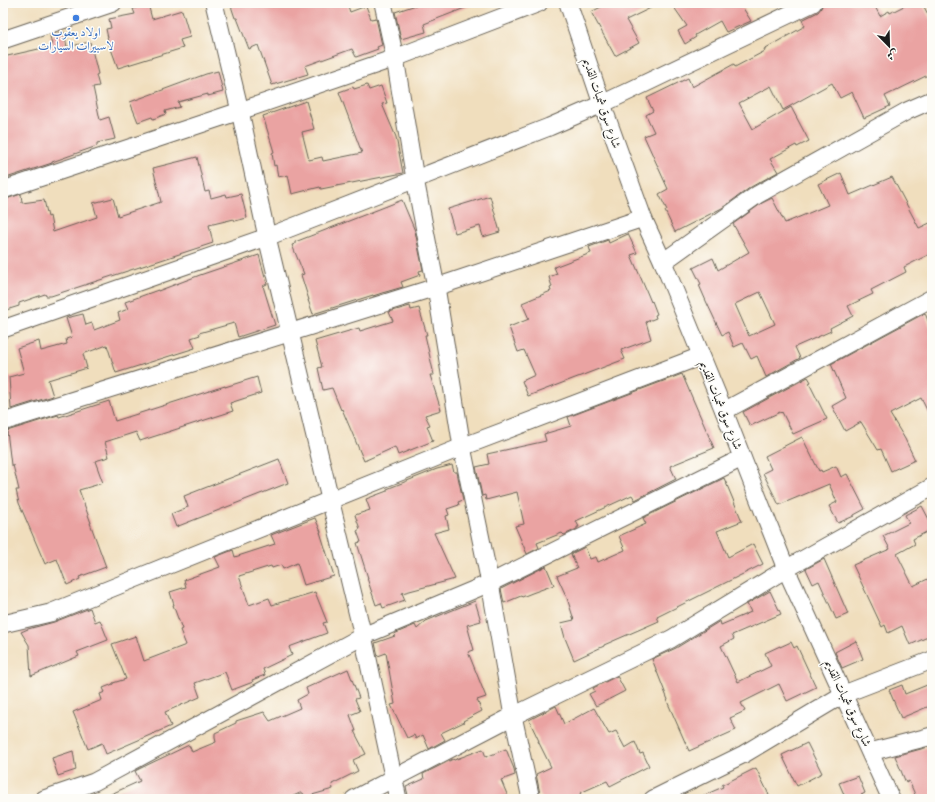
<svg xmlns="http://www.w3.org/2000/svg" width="935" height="802" font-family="Alegreya,Amiri,serif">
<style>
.building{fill:#eaa3a2;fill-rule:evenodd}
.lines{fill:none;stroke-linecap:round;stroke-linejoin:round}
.minor-casing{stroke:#666054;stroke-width:19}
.minor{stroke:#fff;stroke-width:17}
.shop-dot{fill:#3f7fe0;stroke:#fdfcf7;stroke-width:1.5}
.labels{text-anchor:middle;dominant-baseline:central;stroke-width:3;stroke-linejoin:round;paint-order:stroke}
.shop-label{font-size:12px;fill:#366cbe;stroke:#fdfcf7}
.street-label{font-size:12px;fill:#1c1c1c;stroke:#fdfcf7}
</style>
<rect width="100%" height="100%" fill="#fdfcf7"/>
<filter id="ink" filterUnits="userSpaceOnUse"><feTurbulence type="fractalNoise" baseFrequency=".025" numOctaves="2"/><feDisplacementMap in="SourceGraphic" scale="8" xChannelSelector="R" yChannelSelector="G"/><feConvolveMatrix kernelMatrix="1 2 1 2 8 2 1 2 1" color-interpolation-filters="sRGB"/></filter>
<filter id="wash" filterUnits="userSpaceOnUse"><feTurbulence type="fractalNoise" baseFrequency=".012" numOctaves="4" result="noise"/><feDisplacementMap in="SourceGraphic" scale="16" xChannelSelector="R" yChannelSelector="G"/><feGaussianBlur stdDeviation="0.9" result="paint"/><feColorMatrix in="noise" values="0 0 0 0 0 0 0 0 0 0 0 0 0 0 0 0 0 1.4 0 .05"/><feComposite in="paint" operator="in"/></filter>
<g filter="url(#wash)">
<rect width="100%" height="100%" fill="#f0debd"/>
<g id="blocks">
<g class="building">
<path d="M230,3H347L350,12L366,6L371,19L376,18L382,45L377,47L378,49L356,57L352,49L305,66L308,74L272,85L258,45L249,49L237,18H235Z"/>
<path d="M422,3H475V4L424,24L426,32L401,39L395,12Z"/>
<path d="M609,3H661L626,20L639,43L615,56L591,12Z"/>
<path d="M671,3H740L751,21L726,32L720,21L695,35L696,37L685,44L678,31L687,26Z"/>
<path d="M823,3H873L880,16L889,11L890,13L910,3H922L932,22V73L885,96L890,106L864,118L852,92L840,98L832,83L783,110L771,86L739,103L753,129L791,107L809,141L797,147L796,145L770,159L778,172L751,187L722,208L675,232L665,211L667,210L659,194L668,189L644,136L654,132L646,115L653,111L647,98L688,78L692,87L734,64L735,67L765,51L764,49L805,26L802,20L818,12L821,8Z"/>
<path d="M148,4L152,19L182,10L190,37L180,40L183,48L118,68L107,38H108L106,29L111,28L109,19L135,14L133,9Z"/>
<path d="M64,32L67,47L90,42L98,74L96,75L99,86L93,87L100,120L109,117L115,139L97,143V146L52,162V163L3,179V57L52,46L50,36Z"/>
<path d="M218,71L223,92L208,96V94L178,102L180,107L165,111L166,114L153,119L152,117L138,122L130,102L206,74Z"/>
<path d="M367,85L369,90L381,86L387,103L382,104L396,137L403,173L321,189L320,187L292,194L288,175L278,177L276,165L274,166L272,153L274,152L263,116L306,101L314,129L302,132L309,160L322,157L323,161L362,153L339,92L353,87L354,89Z"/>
<path d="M197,157L205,192L209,191L211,198L226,194L227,197L241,194L247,218L235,221L234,219L209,225L213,243L51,296H46L45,294L19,303V306L3,311V200L21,194L22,203L44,200L48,217L50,216L53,232L97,217L93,203L113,198L118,216L161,202L153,168Z"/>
<path d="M841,173L850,195L892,177L919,228L932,222V253L904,267L906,272L871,290L873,294L848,306L853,316L830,328L831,331L795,347L800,358L766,377L757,356L751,359L743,343L734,347L728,332L722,335L706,301L699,285L701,284L693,268L713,258L718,270L749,252L733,224L762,203L772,198L785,223L828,205L818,184ZM760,292L775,324L749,336L735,304Z"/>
<path d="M490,196L500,232L483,237L480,226L455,233L448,209Z"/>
<path d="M402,200L415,231L423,270L419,271L420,275L401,282L403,287L382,293L373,296V295L313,314L308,300H309L301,275L304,274L292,245L295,244V242L387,206Z"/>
<path d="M628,234L637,253L631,255L646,290L651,302L652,301L657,314L655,315L656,318L646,322L651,339L621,350L625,359L528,396L522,381L535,375L524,350L518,352L509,327L529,319L522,303L551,291L550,288L552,287L549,277L557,274L554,267L591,253L589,247L608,240L609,243Z"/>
<path d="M259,255L267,284L263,286L275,325L238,337L234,323L199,333L200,335L191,338L195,348L116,373L107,345L83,354L87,368L48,380L53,396L11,409L9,377L24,373L17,348L39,341L41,351L67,344L66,339L72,337L66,318L83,314L86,325L92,323L94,330L120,320L118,313L128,309L125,302L158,290V291L200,275Z"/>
<path d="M410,306L411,310L419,308L427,335H425L434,375H430L441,410L425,415L430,425L427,426L433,441L398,455L395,447L364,461L342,409L341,410L332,388L323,390L318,368L322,367L315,341L359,328L360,331L393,321L389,312Z"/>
<path d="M925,313L932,331V420L921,398L890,414L905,439L915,460L891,471L881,449L878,450L861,422L845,431L832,406L846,398L831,364Z"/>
<path d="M682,374L714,448L670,466L676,479L635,500L632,495L576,521L579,527H577V529L564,535L562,533L537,543L539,548L527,554L515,526L524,524L517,492L486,500L485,495L482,496L476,467L489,464L487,454L546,441L544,434L571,426L568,417Z"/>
<path d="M257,377L261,393L230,403L233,411L140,441L136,432L105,442L109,457L95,461L103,483L79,490L91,523H90L106,567L79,577L80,579L67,585L57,559L45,564L19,503L16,490H19L13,465H11L7,431L58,415L59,417L109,401L115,421L225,386V387Z"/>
<path d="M808,377L811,382L809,383L827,419L793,434L782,412L781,413L780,412L750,426L743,412Z"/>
<path d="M802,437L819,471L821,470L822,472L836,466L841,477L847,474L865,509L854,515V516L838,523L829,506L837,502L829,484L779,505L763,473L771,469L765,456Z"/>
<path d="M279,459L288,483L176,527L171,514L188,507L184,496Z"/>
<path d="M452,465L454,472H457L463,500L458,502L459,505L447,509L449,515L446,516L449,529L434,533L455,579L402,593L405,600L383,608L381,603L376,605L367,578H368L357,543L361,542L357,531L360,529L355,515L370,510L366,499L387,491V489L437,469Z"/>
<path d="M724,478L742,521L717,531L728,557L753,544L763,564L657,617L659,621L604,645V646L574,660L565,638L561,623L574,620L567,598L557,576L577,568L571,554L585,547L590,559L596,557L598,562L625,550L619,536L646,524L643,518Z"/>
<path d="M922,506L932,525V529L913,539L915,544L897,554L913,586L932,577V635L910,645L902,626L888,633L885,625L882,627L853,565L890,549L883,536L909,523L905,515Z"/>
<path d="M315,518L321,532H320L334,576L304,585L297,563L283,569L281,565L272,568L271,566L239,576L249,605L269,598L272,605L315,592L327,622L323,623L327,633L289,647L292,655L263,669L265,675L252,680L253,682L232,690L225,672L195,683L200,697L165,712L171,726L106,754L102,743L88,749L73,712L102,700L100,694L105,692L103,688L113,684V683L126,679L112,644L136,636L144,661L186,645L180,630L182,629L173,605H174L170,592L186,587L184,580L220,567L215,557L233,550L235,557L275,544L271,535Z"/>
<path d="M824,559L848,614L836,619L819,581L813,584L806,569Z"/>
<path d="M546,566L554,585L532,593L522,597L521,596L504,603L501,589Z"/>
<path d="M770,591L781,614L732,635L734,639L721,646L738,682L771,666L765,653L780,646V647L791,642L794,648L797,646L816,687L787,701L779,684L741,703L745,711L730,718L736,730L689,751L667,701L668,700L652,659L676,648L720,621L721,625L751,612L747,604Z"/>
<path d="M475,601L481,621L467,625L474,650L468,652L486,697L477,700L482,711L463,721L464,722L441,733L445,740L429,749L423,735L416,739L414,735L407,738L391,705L395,704L386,653L378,656L375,643L395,636L394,634L415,625L417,629L426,621Z"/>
<path d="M90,608L95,622L100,620L108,640L77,652L79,656L31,676L29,645L21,632L28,629L54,622Z"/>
<path d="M856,641L863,659L842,668L835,652Z"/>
<path d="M348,669L359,698L355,699L360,711L350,715L356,731H354L366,754L353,760L358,771L332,784L333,789L305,797L303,793H300L287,799H100L140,781L135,771L143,767L189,745L192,752L216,742L215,738V733L236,723V721L264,712L270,721L300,708L297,700L308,694L306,688Z"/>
<path d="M617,676L625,691L596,706L589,694L595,691L593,688Z"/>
<path d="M932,683V705L901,718L889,690L902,685L905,694Z"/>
<path d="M556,706L564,724L594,708L609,734L616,731L625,748L635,742L640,754L643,753L649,766L610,786L607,781L580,793L583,799H543L540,794L536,774L551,767L538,741H539L529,720Z"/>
<path d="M807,743L822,773L797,786L782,755Z"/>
<path d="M932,746V799H917L909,781L906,783L895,756Z"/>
<path d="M483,749L486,757L506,749L514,769L515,775L501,780L509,799H409L406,787L424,779L423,774L453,759L454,760Z"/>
<path d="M73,751L76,770L58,776L52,758Z"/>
<path d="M756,768L771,799H695L723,787L722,785Z"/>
<path d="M858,776L865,793L861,795L862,799H846L839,783Z"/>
</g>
</g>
</g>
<g filter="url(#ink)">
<use href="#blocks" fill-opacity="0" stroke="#666054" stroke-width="1"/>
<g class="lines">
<defs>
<g id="minor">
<path d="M214,3L240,111L267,237L363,636L398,799"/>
<path d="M383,3L395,58L415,179L436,287L462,447L490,583L513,716L531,799"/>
<path d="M568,3L602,104L643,218L663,262L724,411L786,569L891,799"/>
<path d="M3,40L113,3"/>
<path d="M3,190L240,111L395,58L539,3"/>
<path d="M663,262L757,195L907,111L932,100"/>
<path d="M3,329L267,237L549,127L602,104L813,3"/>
<path d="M724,411L932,298"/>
<path d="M3,422L436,287L643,218"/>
<path d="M3,624L50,613L462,447L701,356"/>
<path d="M870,752L932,736"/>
<path d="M44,799L94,782L363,636L490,583L742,458"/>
<path d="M354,799L513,716L671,639L786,569L932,487"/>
<path d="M653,799L744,754L844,694L932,660"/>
</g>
</defs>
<use href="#minor" class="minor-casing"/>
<use href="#minor" class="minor"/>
</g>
</g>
<circle class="shop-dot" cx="76" cy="18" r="4"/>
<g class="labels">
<g class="shop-label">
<text x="76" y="32">اولاد يعقوب<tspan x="76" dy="14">لاسبيرات السيارات</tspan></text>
</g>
<g class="street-label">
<text transform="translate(602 103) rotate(71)">شارع سوق شمبات القديم</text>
<text transform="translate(721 405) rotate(68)">شارع سوق شمبات القديم</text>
<text transform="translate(848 703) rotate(65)">شارع سوق شمبات القديم</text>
</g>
</g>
<rect width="935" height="802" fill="none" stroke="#fdfcf7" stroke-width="16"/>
<g transform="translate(889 46) rotate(157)" stroke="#fdfcf7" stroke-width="3" paint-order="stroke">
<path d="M0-3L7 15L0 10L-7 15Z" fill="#1c1c1c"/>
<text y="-6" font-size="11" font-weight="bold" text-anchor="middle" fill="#1c1c1c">ش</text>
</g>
</svg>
